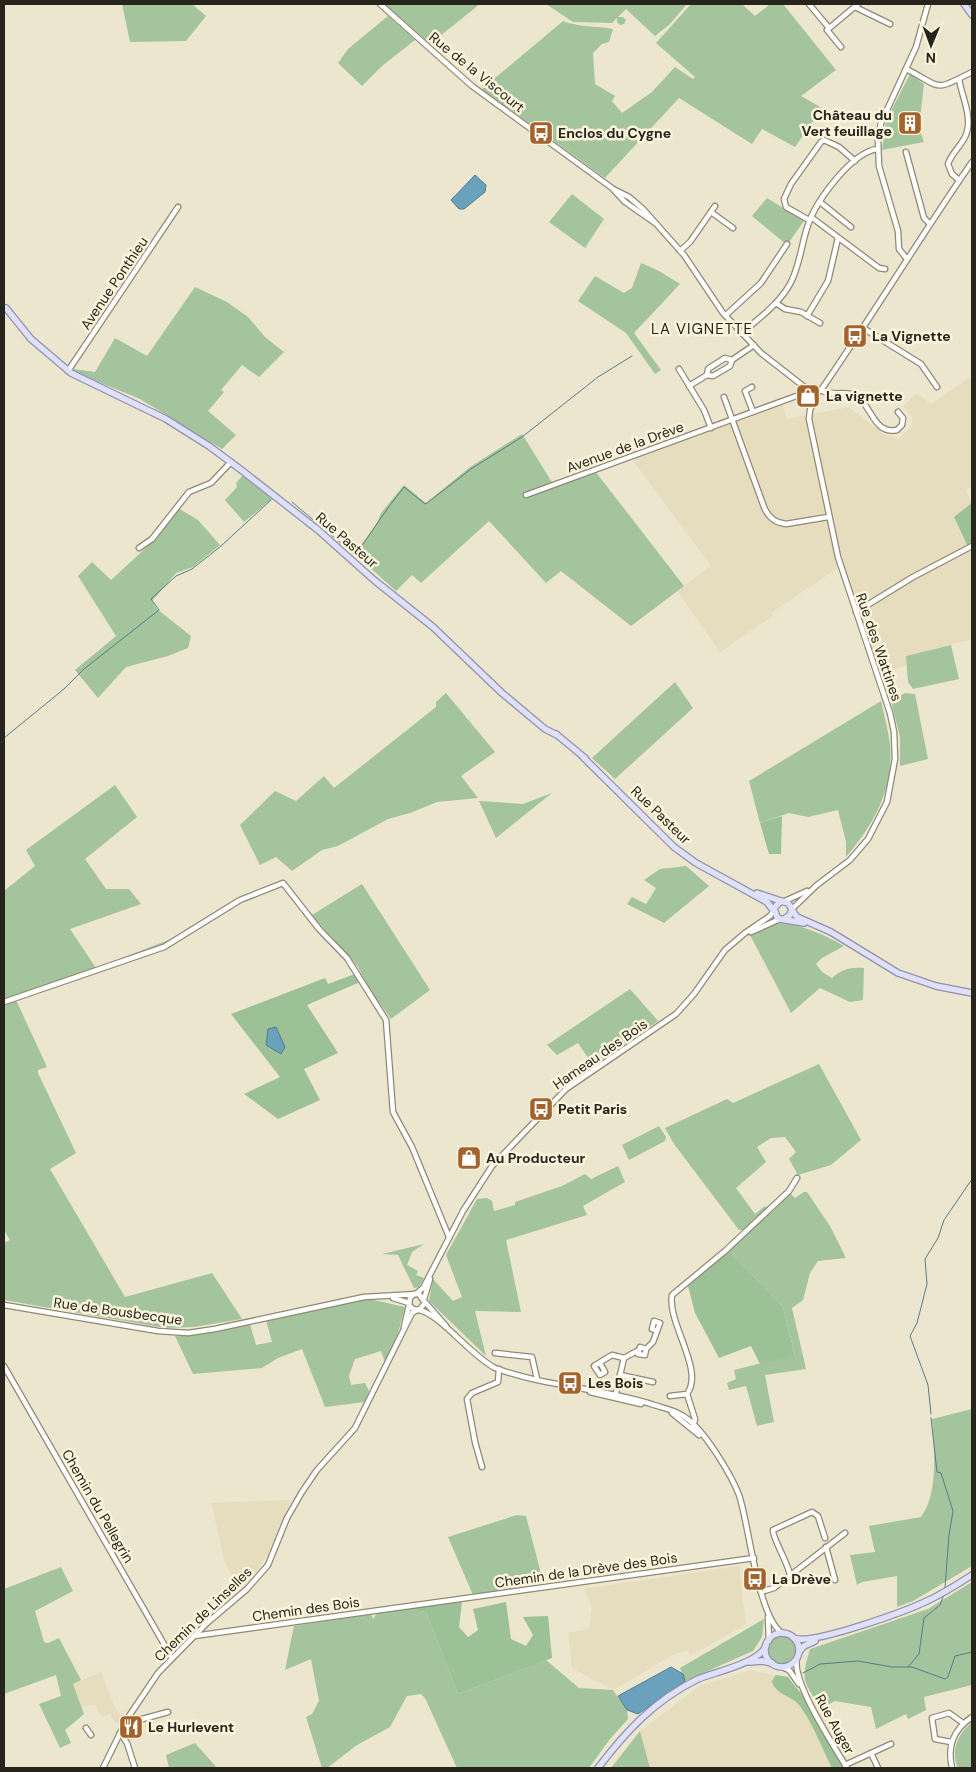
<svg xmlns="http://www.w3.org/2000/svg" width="976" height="1772" font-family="'DM Sans',sans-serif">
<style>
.built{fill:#e6dcbe}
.green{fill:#a3c49d}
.forest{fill:#9cc196}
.water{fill:#6aa2bd;stroke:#567c8c}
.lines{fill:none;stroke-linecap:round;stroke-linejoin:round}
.stream{stroke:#567c8c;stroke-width:1}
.minor-casing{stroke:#8f8974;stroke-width:7}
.major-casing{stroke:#9191aa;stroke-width:8}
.minor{stroke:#fff;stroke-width:4.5}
.major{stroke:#dfe0fa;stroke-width:5.5}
.labels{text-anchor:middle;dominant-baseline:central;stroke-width:5;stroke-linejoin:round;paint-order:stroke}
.street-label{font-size:14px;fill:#26241b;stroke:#fbf4dc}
.poi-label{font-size:14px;font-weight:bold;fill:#26241b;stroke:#fbf4dc;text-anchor:start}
.neighbourhood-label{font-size:15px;letter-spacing:1px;fill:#26241b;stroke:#fbf4dc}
</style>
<rect width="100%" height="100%" fill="#ede6cf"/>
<g class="built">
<path d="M972,376V487L966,490L972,503L954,518L969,550L972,549V639L906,656L907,665L875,676L838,568L771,613L773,616L720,652L677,591L711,566L631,458L781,402L787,419L849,407L883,434L898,439L912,426V417L903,406L916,393L931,404Z"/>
<path d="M291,1500L270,1551L258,1569L239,1591L225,1562L211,1503Z"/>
<path d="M739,1566L746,1625L690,1656L688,1650L671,1656L613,1690L572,1668L568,1633L589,1629L592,1607L584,1589Z"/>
<path d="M751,1670L785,1678L821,1709L852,1768H650L640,1731L700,1686Z"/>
<path d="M101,1672L116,1710L126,1717L122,1723H115L110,1714L102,1717L94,1704L82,1707L73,1684Z"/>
</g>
<g class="green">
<path d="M122,4H192L206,16L186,41L130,42Z"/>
<path d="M384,4H480L430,44Z"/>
<path d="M546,4H687L669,25L655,36L626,9L618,17H623L626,20L624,24L620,25L617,22V18L612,23L573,22Z"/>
<path d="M691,4H742L755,16L770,4H783L836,70L801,96L822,108L795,147L762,129L752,144L679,98L605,178L482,89L563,21C578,27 597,26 613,29L609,42L602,44L593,53L595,84L615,96L612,101L622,113L652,92L675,67L693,79L695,77L656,43Z"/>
<path d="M388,16L415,40L382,66L362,86L338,63L348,49Z"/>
<path d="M910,74L924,84L919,128L924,142L882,150L886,121Z"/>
<path d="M572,194L604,219L585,248L549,222Z"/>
<path d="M767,198L804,221L787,245L752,216Z"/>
<path d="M641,263L659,271L680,284L634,333L661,370L655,374L626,333L578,301L595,276L624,293L632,288Z"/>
<path d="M195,287L227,302L248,317L265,337L284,352L259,377L242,365L221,390L224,392L208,411L236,435L222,449L140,399L72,371L74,369L95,372L115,338L147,356Z"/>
<path d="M522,434L555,487L595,471L684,586L631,626L561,571L546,583L489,521L421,583L412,575L396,591L355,554L377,523L381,513L404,485L426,503L470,467Z"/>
<path d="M243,475L272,499L244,522L225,500L237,487L236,483Z"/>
<path d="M178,508L198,520L220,545L193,567L176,573L152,601L157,609L191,636L188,648L168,656L126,667L98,698L75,670L116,636L78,576L92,562L111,580L149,545Z"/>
<path d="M951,645L959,679L913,689L908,682L906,656Z"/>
<path d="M675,682L693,708L615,779L592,758Z"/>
<path d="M446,693L495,752L461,776L478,798L437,802L410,813L388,819L338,846L322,850L292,871L276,857L260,865L240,825L275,791L296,801L324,776L334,788L436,707V702Z"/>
<path d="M905,693L915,694L928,759L900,766V737L891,701Z"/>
<path d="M881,701C884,715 888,730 890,744C894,789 874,824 846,857V842L838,810L808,817L789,813L760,823L749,781Z"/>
<path d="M115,785L137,817L85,859L106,889H129L141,904L70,929L96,968L171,939L229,903L232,907L170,947L16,1000L47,1067L38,1070V1073L76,1153L50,1169L125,1297L212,1273L242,1319L194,1327L165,1328L4,1300V1243L10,1240L4,1230V891L35,866L26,850Z"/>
<path d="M552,793L496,838L479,801L523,804Z"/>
<path d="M686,866L709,886L664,923L627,904L632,897L646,904L656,888L644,880L660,869Z"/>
<path d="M362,884L430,990L391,1019L368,987L358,967L312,915Z"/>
<path d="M777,923C801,924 823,934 844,946L822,958L816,964L822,972L832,978C842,969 850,967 864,968L863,1000L850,1002L820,988L791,1013L750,935Z"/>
<path d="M630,989L658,1021L593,1065L578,1043L557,1055L547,1045Z"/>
<path d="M819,1064L861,1140L831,1165L798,1175L789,1159L796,1152L785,1137L771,1138L757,1147L766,1162L736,1188L755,1214L765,1206L768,1209L745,1230H739L674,1144L665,1128L727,1099L733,1103Z"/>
<path d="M659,1126L666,1137L665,1141L629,1160L622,1145Z"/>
<path d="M618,1166L625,1182L583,1206L587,1215L506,1240L521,1312L475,1311L486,1356L429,1301L433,1279L453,1301L462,1297L446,1255L477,1199L487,1198L492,1201L494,1211L515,1205V1202L562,1186L585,1174L591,1179Z"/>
<path d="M804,1192H807L830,1226L846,1258L818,1261L810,1273L803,1300L792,1308L806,1369L765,1375L774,1422L757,1426L746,1386L729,1390L727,1383L736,1379L734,1370L795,1355L783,1307L728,1250L790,1193L795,1198Z"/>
<path d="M424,1244L412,1252L407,1265L418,1271L416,1275L424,1278L419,1287L414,1288L398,1255L382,1254Z"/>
<path d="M369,1299L405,1307L398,1333L385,1362L381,1351L355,1359L349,1376L351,1385L365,1383L369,1391L365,1402L325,1407L302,1349L278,1358L262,1368L193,1374L175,1336L201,1334L250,1324L256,1345L272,1342L266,1320Z"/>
<path d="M972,1409V1566L913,1601L897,1607V1576L862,1582L857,1585L850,1555L875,1552L869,1526L921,1517C939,1493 934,1446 932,1419Z"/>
<path d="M517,1515L526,1516L544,1585L473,1595L448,1537Z"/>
<path d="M61,1567L73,1591L35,1611L44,1642L48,1643L59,1638L81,1680L73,1684L84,1714L65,1730L71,1743L60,1748L39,1704L61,1696L56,1675L4,1694V1589Z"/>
<path d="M972,1582V1685L924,1697L926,1710L908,1719L906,1714L876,1729L871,1707L835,1701L821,1709C804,1681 800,1681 810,1649L928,1609Z"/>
<path d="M403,1609L426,1612L458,1694L546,1660L579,1688L613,1690L627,1710L628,1719L610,1739L589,1768H457L425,1698L421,1694L407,1696L390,1727L357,1745L327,1768H322L306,1717L312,1714L319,1701L311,1659L285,1670L294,1626L371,1614L373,1619L377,1613Z"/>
<path d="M764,1619L762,1637L753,1651L685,1681L680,1668Z"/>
<circle cx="782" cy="1650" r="14"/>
<path d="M972,1722V1768H958C950,1750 958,1734 972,1722Z"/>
<path d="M640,1731L650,1768H611Z"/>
<path d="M195,1743L217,1768H169L166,1755Z"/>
</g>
<g class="forest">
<path d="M972,503V542L967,545L954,517Z"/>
<path d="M782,816L781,854H769L760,823Z"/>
<path d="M355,974L360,982L307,1005L338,1053L304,1069L320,1100L278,1119L244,1094L280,1077L231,1014L325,978L328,984Z"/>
<path d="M728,1250L783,1307L795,1356L760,1364L751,1346L719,1358L695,1313L688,1286Z"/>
<path d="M462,1602L459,1627L468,1637L478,1630L473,1609L506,1602L511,1639L526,1646L533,1635L523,1617L548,1616L552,1658L458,1694L426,1612L403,1609Z"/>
<path d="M776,1675L788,1677L803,1696L844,1768H832C822,1748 813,1724 800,1706C792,1695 775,1695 772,1681Z"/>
</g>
<g class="water">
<path d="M475,175L486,185L485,192L464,209H459L451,200Z"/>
<path d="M276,1027L285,1047L281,1054L266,1045L268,1029Z"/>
<path d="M671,1667L683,1674L685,1681L638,1714L627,1710L618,1696Z"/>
</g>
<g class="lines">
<g class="stream">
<path d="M292,502L355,555C372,532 386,509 404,487L425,504L427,503L471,469L522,437L598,377L632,356"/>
<path d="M4,738L64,689L84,669L159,610L151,599L176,576L192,569L221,546L271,500"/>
<path d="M931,1414L928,1385L910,1336L917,1323L927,1284L925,1259L938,1238L944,1220L972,1179"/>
<path d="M931,1418L937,1472L941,1473L953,1511L949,1535L945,1588"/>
<path d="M908,1667L919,1654L924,1618L940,1605L943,1597"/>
<path d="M803,1673L820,1664L858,1661L892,1667H912L945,1679L948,1677L955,1656L972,1652"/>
</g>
<defs>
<g id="minor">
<path d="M380,4L472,86L612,188L625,202L655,223"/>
<path d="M809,4L829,28"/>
<path d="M855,7L890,24"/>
<path d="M841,47L827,30L858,4"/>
<path d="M906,69C943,87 932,93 972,72"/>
<path d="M959,79C962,98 974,119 965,137C960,147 951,154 948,164L952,174L959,180"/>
<path d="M906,152L924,218L929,223"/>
<path d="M615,190L629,197L643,209L684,255L723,313L761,353L807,389L817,393"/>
<path d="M820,202L851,227"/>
<path d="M711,212L733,228"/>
<path d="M811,217L879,268L885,269"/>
<path d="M809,220L786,207L784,199L791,184L821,142L824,140L839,147L855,161"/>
<path d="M680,251L690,242L715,206"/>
<path d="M907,259L899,249L898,231L879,166L878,140L881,123L916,47L928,4"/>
<path d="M776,303L785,309L801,312L820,323"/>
<path d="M726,315L761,283L787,244"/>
<path d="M807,316L828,281L838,238"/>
<path d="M863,328L921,364L937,387"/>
<path d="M742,333C759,318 779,304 790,284C800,266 801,245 808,225C816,201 851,153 877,149"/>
<path d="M679,369L704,410L711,428"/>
<path d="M68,371L178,207"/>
<path d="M707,375L708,369L725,358L732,360"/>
<path d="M689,386L707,375L713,376L730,366L732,360L754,345"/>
<path d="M752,387L745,391L753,412"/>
<path d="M821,390C832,397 846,390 857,396C871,405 874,435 897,430L902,425L903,418L898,412"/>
<path d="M817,393L821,390C873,315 920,237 972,162"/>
<path d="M724,397L764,507C768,517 775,523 786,524L828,517"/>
<path d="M526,495L810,391"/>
<path d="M139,548L152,539L189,492L211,483L231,462"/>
<path d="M856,612L913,577L972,546"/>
<path d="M785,901L807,891"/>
<path d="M792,909L817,885L850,860L868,839L887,802L895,759L894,732L890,713L838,557L809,419L810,410L817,393"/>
<path d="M751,932L780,919"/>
<path d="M4,1002L164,947L240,900L283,883L319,929L347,958L386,1020L393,1112L412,1147L449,1237"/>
<path d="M416,1294L423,1288L463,1211L492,1166L566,1089L676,1014L694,994L725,950L745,933L770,916L773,912"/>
<path d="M393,1298L409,1303"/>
<path d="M424,1299L430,1279"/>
<path d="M425,1302L446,1326"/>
<path d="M4,1305L158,1331L188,1333L215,1329L364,1297L417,1294H419L425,1303L419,1310L413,1309L409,1305L410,1298L414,1294"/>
<path d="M419,1310C440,1314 471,1356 495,1368C546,1387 603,1388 654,1405C667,1409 678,1411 689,1420C706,1434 731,1474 739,1495C749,1523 758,1622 784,1634"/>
<path d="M404,1327L409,1305"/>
<path d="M646,1349L640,1347L638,1354L645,1355L646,1349L653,1342L660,1323L654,1321L652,1329L657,1331"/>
<path d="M495,1353L532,1357L537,1379"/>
<path d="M600,1363L605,1372L600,1375L594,1366L612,1355L624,1358"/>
<path d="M4,1366L172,1658"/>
<path d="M620,1375L653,1382"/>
<path d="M590,1392L641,1404"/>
<path d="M687,1394C705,1370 667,1323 672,1295L725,1251L789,1191L797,1178"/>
<path d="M687,1394L695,1419L693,1427"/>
<path d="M670,1396L687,1394"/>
<path d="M615,1397L624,1358L637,1351"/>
<path d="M672,1413L699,1435"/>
<path d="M482,1467L475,1442L467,1399L472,1393L498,1382L499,1369"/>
<path d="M826,1547L835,1580"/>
<path d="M790,1575C788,1563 772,1537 773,1530L812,1512L818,1516L825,1538"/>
<path d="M761,1592L774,1588L845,1533"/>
<path d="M768,1617L769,1641"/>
<path d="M194,1636L754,1558"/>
<path d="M797,1658C791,1681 834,1746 847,1768"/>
<path d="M782,1667L789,1670L799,1684"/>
<path d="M124,1724L168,1712"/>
<path d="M86,1728L91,1735"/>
<path d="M120,1733L127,1743L135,1768"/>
<path d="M951,1742L935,1739L932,1718L949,1713L963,1723"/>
<path d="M871,1753L878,1768"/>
<path d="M845,1765L891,1744"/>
<path d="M103,1768L127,1719L158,1673L207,1623L247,1589L268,1565L287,1518L302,1492L317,1470L355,1428L412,1313L417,1310"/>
<path d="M952,1768C947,1746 953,1730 972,1717"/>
</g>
<g id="major">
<path d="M964,4L972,15"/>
<path d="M6,308L31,339L71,373L166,419L209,446L240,469L318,530L374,580L433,627L502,693L545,729L557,735"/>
<path d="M556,734L585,758"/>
<path d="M583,757L674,847L696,863L767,902L773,910"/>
<path d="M757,893L781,901"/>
<path d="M792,910L797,917L831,932L898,973L936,986L972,993"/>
<path d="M784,919L790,915L792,909L788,903L781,901L774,908L777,917L780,919L804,923"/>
<circle cx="782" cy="1650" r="17"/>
<path d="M794,1638C811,1646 909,1610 929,1600C944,1593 958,1584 972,1575"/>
<path d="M799,1652L804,1646L815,1641"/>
<path d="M749,1662L762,1661L772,1663"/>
<path d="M598,1768C626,1731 655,1700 698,1679C715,1672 759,1663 766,1646"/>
</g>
</defs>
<use href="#minor" class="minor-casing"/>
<use href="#major" class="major-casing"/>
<use href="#minor" class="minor"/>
<use href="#major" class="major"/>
</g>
<defs>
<symbol id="building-square" viewBox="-11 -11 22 22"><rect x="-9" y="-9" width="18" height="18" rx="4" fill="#a3632c" stroke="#fbf4dc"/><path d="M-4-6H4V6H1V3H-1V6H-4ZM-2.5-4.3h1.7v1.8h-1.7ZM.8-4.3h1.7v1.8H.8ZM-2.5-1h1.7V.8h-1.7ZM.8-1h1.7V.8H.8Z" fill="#fff"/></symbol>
<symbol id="bus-square" viewBox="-11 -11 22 22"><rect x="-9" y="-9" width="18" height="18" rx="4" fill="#a3632c" stroke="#fbf4dc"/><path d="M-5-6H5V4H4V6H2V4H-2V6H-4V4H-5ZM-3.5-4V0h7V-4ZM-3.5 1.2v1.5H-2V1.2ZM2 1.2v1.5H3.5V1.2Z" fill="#fff"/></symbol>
<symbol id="shop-square" viewBox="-11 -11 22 22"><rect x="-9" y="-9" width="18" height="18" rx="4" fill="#a3632c" stroke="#fbf4dc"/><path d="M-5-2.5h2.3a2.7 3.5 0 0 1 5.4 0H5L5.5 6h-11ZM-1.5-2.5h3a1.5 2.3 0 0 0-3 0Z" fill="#fff"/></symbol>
<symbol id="restaurant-square" viewBox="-11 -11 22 22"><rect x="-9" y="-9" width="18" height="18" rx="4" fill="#a3632c" stroke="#fbf4dc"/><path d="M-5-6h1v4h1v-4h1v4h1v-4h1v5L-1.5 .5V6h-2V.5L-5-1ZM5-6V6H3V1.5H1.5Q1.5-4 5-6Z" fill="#fff"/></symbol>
</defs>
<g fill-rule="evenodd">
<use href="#building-square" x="896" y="109" width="28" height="28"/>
<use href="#bus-square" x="527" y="119" width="28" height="28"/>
<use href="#bus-square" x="841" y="322" width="28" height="28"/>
<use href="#shop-square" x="794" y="382" width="28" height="28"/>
<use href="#bus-square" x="527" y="1095" width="28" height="28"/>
<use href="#shop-square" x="455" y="1144" width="28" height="28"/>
<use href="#bus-square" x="556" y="1369" width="28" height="28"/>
<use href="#bus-square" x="741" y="1565" width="28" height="28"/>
<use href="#restaurant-square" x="117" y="1713" width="28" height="28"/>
</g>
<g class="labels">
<g class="street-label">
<text transform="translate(477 72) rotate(39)">Rue de la Viscourt</text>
<text transform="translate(114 283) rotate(-56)">Avenue Ponthieu</text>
<text transform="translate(625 447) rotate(-20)">Avenue de la Drève</text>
<text transform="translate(347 540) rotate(41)">Rue Pasteur</text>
<text transform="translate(879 647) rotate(71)">Rue des Wattines</text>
<text transform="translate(661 815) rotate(44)">Rue Pasteur</text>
<text transform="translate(600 1054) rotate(-35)">Hameau des Bois</text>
<text transform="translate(118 1311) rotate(8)">Rue de Bousbecque</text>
<text transform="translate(98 1506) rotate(60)">Chemin du Pellegrin</text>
<text transform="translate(586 1570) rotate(-8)">Chemin de la Drève des Bois</text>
<text transform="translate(306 1609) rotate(-8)">Chemin des Bois</text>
<text transform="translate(203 1614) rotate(-44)">Chemin de Linselles</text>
<text transform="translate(835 1724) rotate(61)">Rue Auger</text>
</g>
<g class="poi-label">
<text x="892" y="115" text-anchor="end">Château du<tspan x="892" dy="16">Vert feuillage</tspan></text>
<text x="558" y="133">Enclos du Cygne</text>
<text x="872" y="336">La Vignette</text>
<text x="826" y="396">La vignette</text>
<text x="558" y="1109">Petit Paris</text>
<text x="486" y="1158">Au Producteur</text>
<text x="588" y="1383">Les Bois</text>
<text x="772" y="1579">La Drève</text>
<text x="148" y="1727">Le Hurlevent</text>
</g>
<g class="neighbourhood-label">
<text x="702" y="329">LA VIGNETTE</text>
</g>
</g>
<rect width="976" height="1772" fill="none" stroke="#26241b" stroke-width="10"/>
<g transform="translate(931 45) rotate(181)" stroke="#fbf4dc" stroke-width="4" paint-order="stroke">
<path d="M0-4L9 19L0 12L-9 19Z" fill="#26241b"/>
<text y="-8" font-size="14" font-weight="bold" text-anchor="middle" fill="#26241b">N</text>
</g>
</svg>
